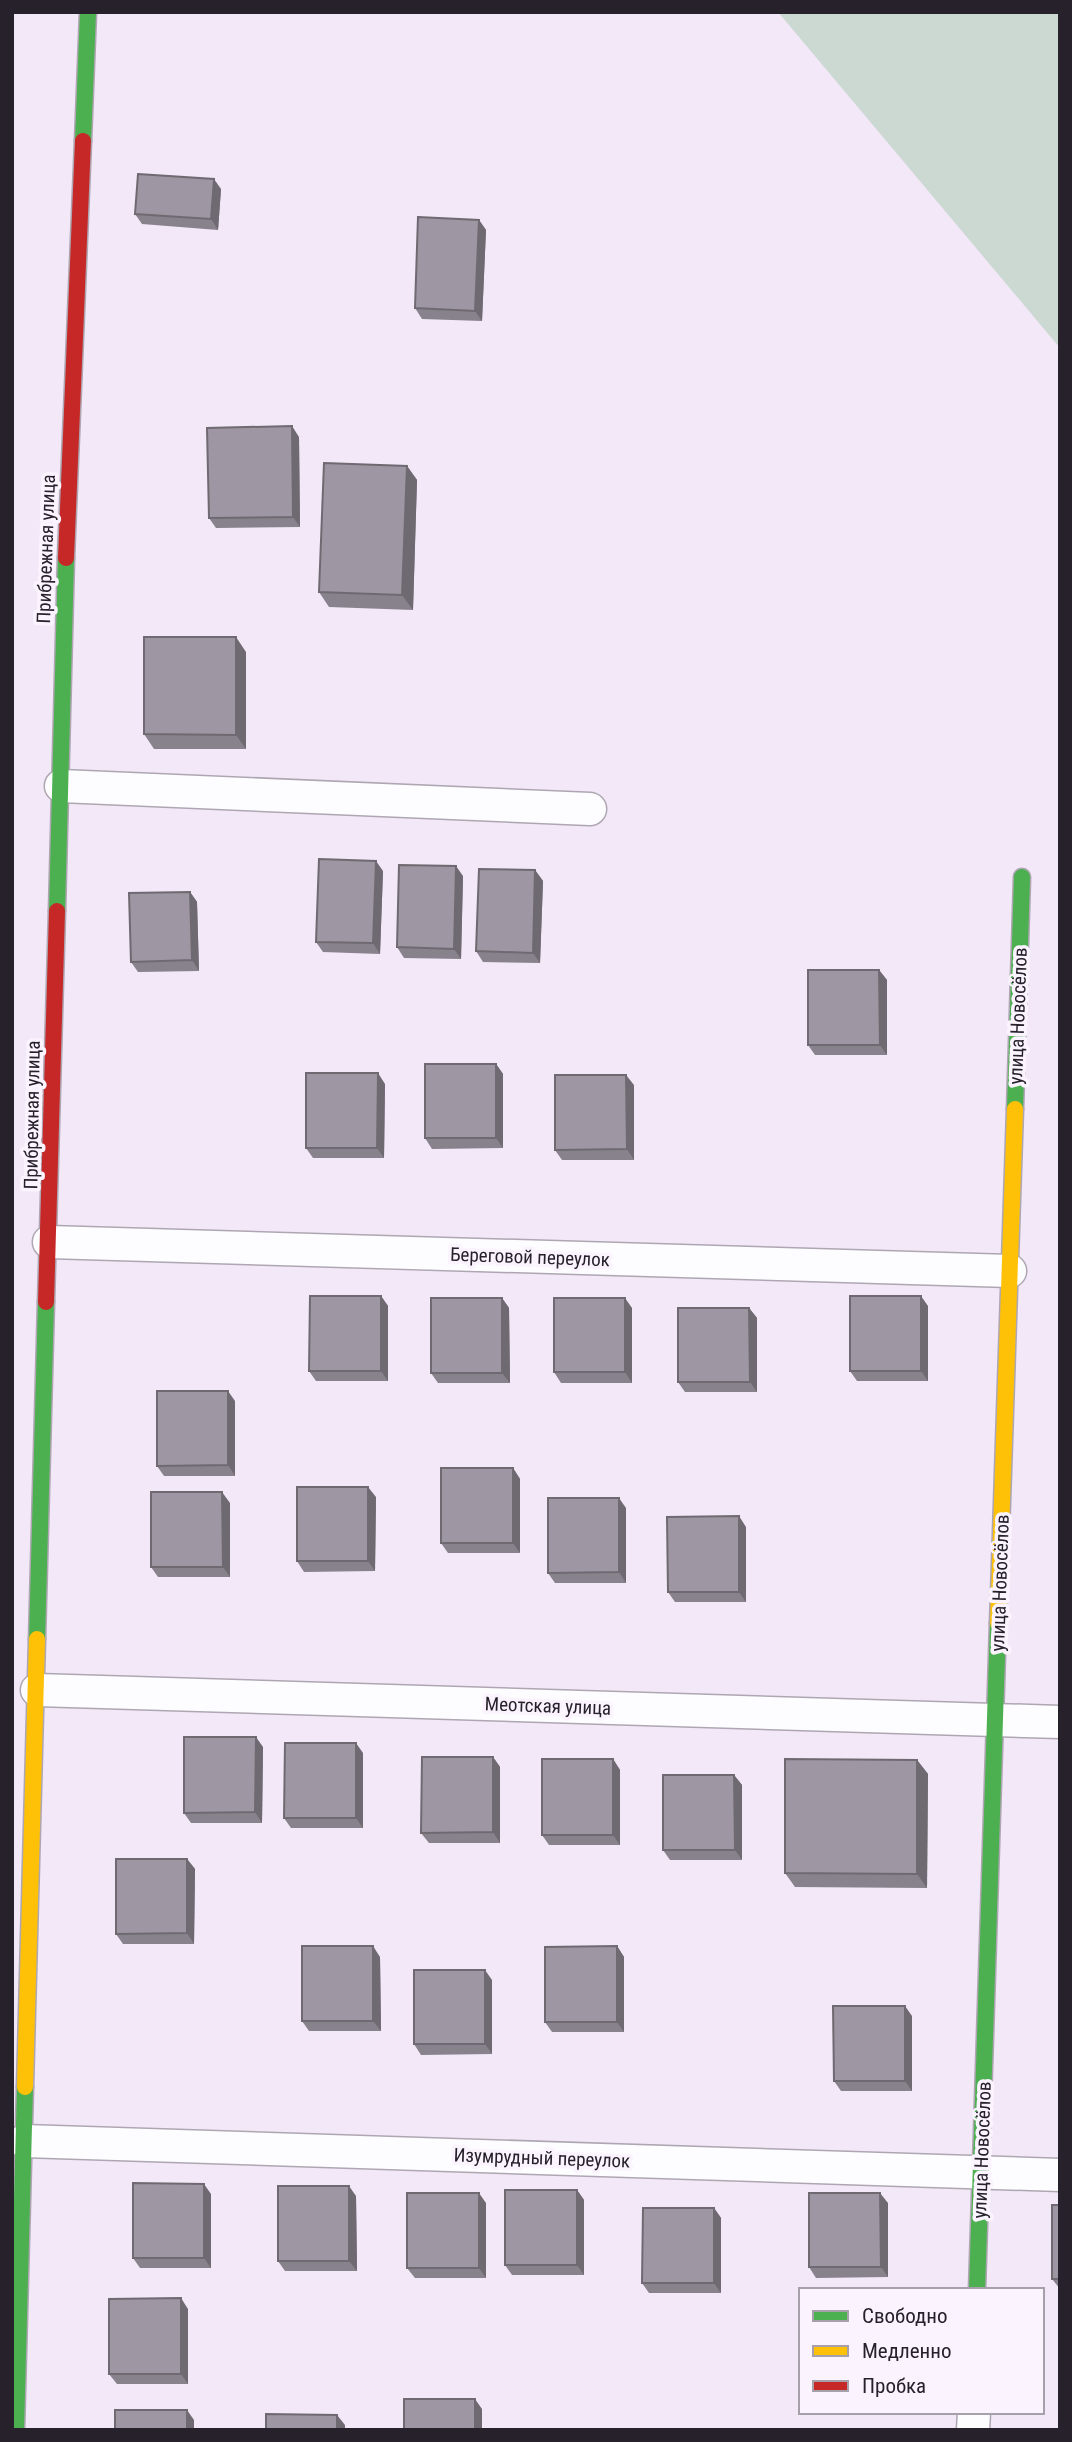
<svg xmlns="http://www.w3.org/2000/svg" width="1072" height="2442" font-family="'Roboto Condensed',sans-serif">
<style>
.green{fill:#ccd8d2}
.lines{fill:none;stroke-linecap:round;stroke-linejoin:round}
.street-casing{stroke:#aea7b2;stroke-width:35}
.fast-casing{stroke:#aea7b2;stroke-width:19}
.slow-casing{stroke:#aea7b2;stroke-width:19}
.jam-casing{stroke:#aea7b2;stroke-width:19}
.street{stroke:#fdfcfe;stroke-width:32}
.fast{stroke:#4caf50;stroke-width:16}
.slow{stroke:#ffc107;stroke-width:16}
.jam{stroke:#c62828;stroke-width:16}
.wall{fill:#88828c}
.shaded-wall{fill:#6f6a72}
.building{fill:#9e97a3;stroke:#6f6a72;stroke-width:2}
.labels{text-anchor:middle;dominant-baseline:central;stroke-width:7;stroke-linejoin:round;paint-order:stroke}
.street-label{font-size:19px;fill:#27212b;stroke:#fbf4ff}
</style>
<rect width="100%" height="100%" fill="#f2e8f8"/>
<path class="green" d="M778,12H1060V348Z"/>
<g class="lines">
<defs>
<g id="street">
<path d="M61,786L590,809"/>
<path d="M49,1242L1010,1271"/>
<path d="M37,1690L1060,1722"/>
<path d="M24,2141L1060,2175"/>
<path d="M973,2430L974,2412"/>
</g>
<g id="fast">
<path d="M83,141L88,12"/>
<path d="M57,911L66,558"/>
<path d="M1015,1109L1022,877"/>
<path d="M37,1639L46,1302"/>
<path d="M977,2290L998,1623"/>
<path d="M16,2430L25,2087"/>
</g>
<g id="slow">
<path d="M998,1623L1015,1109"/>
<path d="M25,2087L37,1639"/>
</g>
<g id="jam">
<path d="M66,558L83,141"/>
<path d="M46,1302L57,911"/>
</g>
</defs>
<use href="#street" class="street-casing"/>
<use href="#fast" class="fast-casing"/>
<use href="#slow" class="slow-casing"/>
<use href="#jam" class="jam-casing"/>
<use href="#street" class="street"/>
<use href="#fast" class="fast"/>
<use href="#slow" class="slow"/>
<use href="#jam" class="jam"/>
</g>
<g class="wall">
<path d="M221,189L218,230L142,224L135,214Z"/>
<path d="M479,220L486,230L482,321L422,319L415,308Z"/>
<path d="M299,437L300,527L216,528L209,518Z"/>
<path d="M407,466L417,480L413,610L329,607L319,592Z"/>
<path d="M246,652V749H154L144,734Z"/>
<path d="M535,870L543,881L540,963L483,962L476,951Z"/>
<path d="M383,871L380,954L323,952L316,942Z"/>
<path d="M463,876L461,959L404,958L397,947Z"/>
<path d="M190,892L197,902L199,971L138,972L131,962Z"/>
<path d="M879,970L887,980V1055H815L808,1045Z"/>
<path d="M496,1064L503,1074V1148L432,1149L425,1138Z"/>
<path d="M385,1084L384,1158H313L306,1148Z"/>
<path d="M634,1085V1160H562L555,1150Z"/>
<path d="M381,1296L388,1306V1381H316L309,1371Z"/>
<path d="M502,1298L509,1308L510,1383H438L431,1373Z"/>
<path d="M928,1306V1381H857L850,1371Z"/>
<path d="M632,1308V1383H561L554,1372Z"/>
<path d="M749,1308L757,1318V1392H685L678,1382Z"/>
<path d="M235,1401V1476H164L157,1466Z"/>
<path d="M513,1468L520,1479V1553H448L441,1543Z"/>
<path d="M376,1497L375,1571L304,1572L297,1561Z"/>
<path d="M230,1503V1577H158L151,1567Z"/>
<path d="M626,1508V1583H555L548,1573Z"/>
<path d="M746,1527V1602H675L668,1592Z"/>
<path d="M263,1747L262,1823H191L184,1813Z"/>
<path d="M363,1753V1828H291L284,1818Z"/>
<path d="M493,1757L500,1767V1843H429L421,1833Z"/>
<path d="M613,1759L620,1770V1845H549L542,1835Z"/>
<path d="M917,1760L928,1774L927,1888L795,1887L785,1873Z"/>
<path d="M734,1775L742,1785V1860H670L663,1850Z"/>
<path d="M187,1859L195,1869L194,1944H123L116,1934Z"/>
<path d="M617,1946L624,1957V2032H552L545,2022Z"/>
<path d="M380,1957L381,2031H309L302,2021Z"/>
<path d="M492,1980V2054L421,2055L414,2044Z"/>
<path d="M912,2016V2091H841L834,2081Z"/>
<path d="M577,2190L584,2200V2275H512L505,2265Z"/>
<path d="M211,2194V2268H140L133,2258Z"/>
<path d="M356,2196L357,2271H285L278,2261Z"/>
<path d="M486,2203V2278H415L407,2268Z"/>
<path d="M888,2203V2277L816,2278L809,2267Z"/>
<path d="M1060,2205V2289L1052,2279Z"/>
<path d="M714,2208L721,2218V2293H649L642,2283Z"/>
<path d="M188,2309V2384H117L109,2374Z"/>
</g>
<g class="shaded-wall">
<path d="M214,179L221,189L218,230L211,219Z"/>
<path d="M479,220L486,230L482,321L475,311Z"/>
<path d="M292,426L299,437L300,527L293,517Z"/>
<path d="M407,466L417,480L413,610L402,595Z"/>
<path d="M236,637L246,652V749L236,735Z"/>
<path d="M376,861L383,871L380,954L373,943Z"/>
<path d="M456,866L463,876L461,959L454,949Z"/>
<path d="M535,870L543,881L540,963L533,953Z"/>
<path d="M190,892L197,902L199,971L192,960Z"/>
<path d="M879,970L887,980V1055L880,1045Z"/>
<path d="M496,1064L503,1074V1148L496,1138Z"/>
<path d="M378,1073L385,1084L384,1158L377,1148Z"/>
<path d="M626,1075L634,1085V1160L627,1149Z"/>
<path d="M381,1296L388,1306V1381L381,1371Z"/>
<path d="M921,1296L928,1306V1381L921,1371Z"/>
<path d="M502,1298L509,1308L510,1383L502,1373Z"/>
<path d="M625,1298L632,1308V1383L625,1372Z"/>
<path d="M749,1308L757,1318V1392L750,1382Z"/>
<path d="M228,1391L235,1401V1476L228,1465Z"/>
<path d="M513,1468L520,1479V1553L513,1543Z"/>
<path d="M368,1487L376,1497L375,1571L368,1561Z"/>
<path d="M222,1492L230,1503V1577L223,1567Z"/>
<path d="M619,1498L626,1508V1583L619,1572Z"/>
<path d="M739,1516L746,1527V1602L739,1592Z"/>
<path d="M256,1737L263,1747L262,1823L255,1812Z"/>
<path d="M356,1743L363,1753V1828L356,1818Z"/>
<path d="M493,1757L500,1767V1843L493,1832Z"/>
<path d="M613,1759L620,1770V1845L613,1835Z"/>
<path d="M917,1760L928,1774L927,1888L917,1874Z"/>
<path d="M734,1775L742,1785V1860L735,1850Z"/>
<path d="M187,1859L195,1869L194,1944L187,1933Z"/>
<path d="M373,1946L380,1957L381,2031L373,2021Z"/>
<path d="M617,1946L624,1957V2032L617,2022Z"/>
<path d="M485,1970L492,1980V2054L485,2044Z"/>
<path d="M905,2006L912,2016V2091L905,2081Z"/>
<path d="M204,2184L211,2194V2268L204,2258Z"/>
<path d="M349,2186L356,2196L357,2271L349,2261Z"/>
<path d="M577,2190L584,2200V2275L577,2265Z"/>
<path d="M479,2193L486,2203V2278L479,2268Z"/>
<path d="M880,2193L888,2203V2277L881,2267Z"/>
<path d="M714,2208L721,2218V2293L714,2283Z"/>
<path d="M181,2298L188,2309V2384L181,2374Z"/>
<path d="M475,2399L482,2409V2430H475Z"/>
<path d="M187,2410L194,2420V2430H187Z"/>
<path d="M337,2415L345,2425V2430H337Z"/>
</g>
<g class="building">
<path d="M138,174L214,179L211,219L135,214Z"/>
<path d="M418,217L479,220L475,311L415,308Z"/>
<path d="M292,426L293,517L209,518L207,428Z"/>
<path d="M324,463L407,466L402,595L319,592Z"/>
<path d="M144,637H236V735L144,734Z"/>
<path d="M319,859L376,861L373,943L316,942Z"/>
<path d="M399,865L456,866L454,949L397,947Z"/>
<path d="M479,869L535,870L533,953L476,951Z"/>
<path d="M190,892L192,960L131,962L129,893Z"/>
<path d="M808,970H879L880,1045H808Z"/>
<rect x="425" y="1064" width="71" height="74"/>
<path d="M306,1073H378L377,1148H306Z"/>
<path d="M555,1075H626L627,1149L555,1150Z"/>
<path d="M310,1296H381V1371H309Z"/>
<rect x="850" y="1296" width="71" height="75"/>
<rect x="431" y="1298" width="71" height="75"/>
<rect x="554" y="1298" width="71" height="74"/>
<path d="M678,1308H749L750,1382H678Z"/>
<path d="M157,1391H228V1465L157,1466Z"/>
<rect x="441" y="1468" width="72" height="75"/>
<rect x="297" y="1487" width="71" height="74"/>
<path d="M151,1492H222L223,1567H151Z"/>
<path d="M548,1498H619V1572L548,1573Z"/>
<path d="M739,1516V1592H668L667,1517Z"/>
<path d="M184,1737H256L255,1812L184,1813Z"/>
<path d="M285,1743H356V1818H284Z"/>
<path d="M422,1757H493V1832L421,1833Z"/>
<rect x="542" y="1759" width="71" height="76"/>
<path d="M785,1759L917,1760V1874L785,1873Z"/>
<path d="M663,1775H734L735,1850H663Z"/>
<path d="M116,1859H187V1933L116,1934Z"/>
<rect x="302" y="1946" width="71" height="75"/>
<path d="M617,1946V2022H545V1947Z"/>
<rect x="414" y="1970" width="71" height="74"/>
<path d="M833,2006H905V2081H834Z"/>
<path d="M133,2183L204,2184V2258H133Z"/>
<rect x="278" y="2186" width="71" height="75"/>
<rect x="505" y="2190" width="72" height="75"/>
<rect x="407" y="2193" width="72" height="75"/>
<path d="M809,2193H880L881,2267H809Z"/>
<rect x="1052" y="2205" width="8" height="74"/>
<path d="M643,2208H714V2283H642Z"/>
<path d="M181,2298V2374H109V2299Z"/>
<rect x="404" y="2399" width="71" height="31"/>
<rect x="115" y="2410" width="72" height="20"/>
<path d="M266,2414L337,2415V2430H266Z"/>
<path d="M884,2429V2430H813Z"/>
</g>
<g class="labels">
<g class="street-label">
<text transform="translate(46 549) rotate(-88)">Прибрежная улица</text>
<text transform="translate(1018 1016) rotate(-88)">улица Новосёлов</text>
<text transform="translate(32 1115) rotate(-89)">Прибрежная улица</text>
<text transform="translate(530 1257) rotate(2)">Береговой переулок</text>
<text transform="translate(1000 1583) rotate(-88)">улица Новосёлов</text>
<text transform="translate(548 1706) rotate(2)">Меотская улица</text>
<text transform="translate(982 2150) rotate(-88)">улица Новосёлов</text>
<text transform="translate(542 2158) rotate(2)">Изумрудный переулок</text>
</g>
</g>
<rect width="1072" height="2442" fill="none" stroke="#27212b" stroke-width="28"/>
<rect x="799" y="2288" width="245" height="126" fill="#fbf4ff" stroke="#a6a0aa" stroke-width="2"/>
<rect x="813" y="2311" width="35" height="10" fill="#4caf50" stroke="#a6a0aa" stroke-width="2"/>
<text x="862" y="2323" font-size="21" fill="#27212b">Свободно</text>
<rect x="813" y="2346" width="35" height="10" fill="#ffc107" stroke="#a6a0aa" stroke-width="2"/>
<text x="862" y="2358" font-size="21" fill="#27212b">Медленно</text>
<rect x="813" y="2381" width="35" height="10" fill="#c62828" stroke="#a6a0aa" stroke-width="2"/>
<text x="862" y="2393" font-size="21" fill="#27212b">Пробка</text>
</svg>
